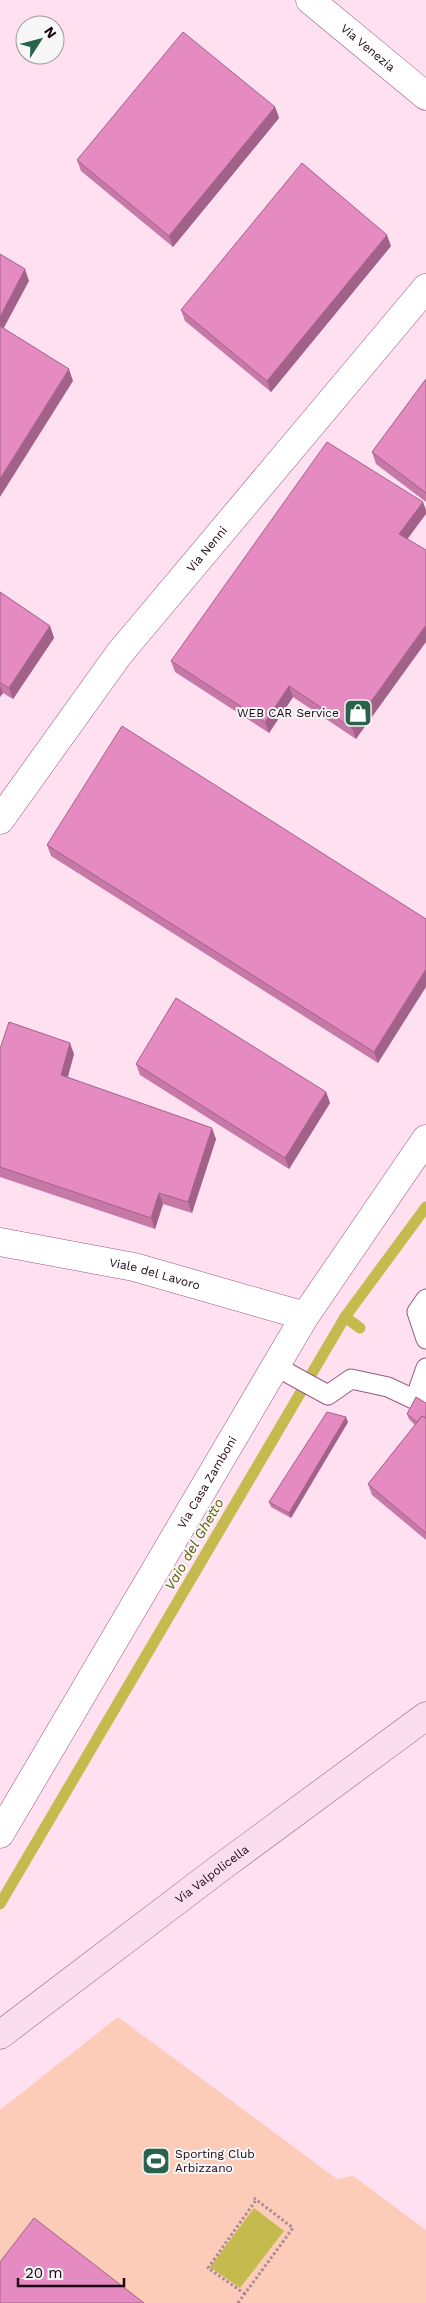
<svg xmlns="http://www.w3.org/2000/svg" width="426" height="2303" font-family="'Work Sans',sans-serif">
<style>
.grass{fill:#fcccb8}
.water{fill:#c4ba4e}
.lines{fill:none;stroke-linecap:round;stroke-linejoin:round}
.stream{stroke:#c4ba4e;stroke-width:11}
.service-casing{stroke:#995880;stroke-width:21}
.minor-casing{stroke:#995880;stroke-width:29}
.tertiary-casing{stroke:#995880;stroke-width:29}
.secondary-casing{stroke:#995880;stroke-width:29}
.path{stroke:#a68a9b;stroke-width:3;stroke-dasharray:2.5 2.5;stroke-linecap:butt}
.service{stroke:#fff;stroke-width:19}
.minor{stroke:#fff;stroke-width:28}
.tertiary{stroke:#fff;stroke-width:28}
.secondary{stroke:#faddef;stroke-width:28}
.wall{fill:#c678a7}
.shaded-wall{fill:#a16188}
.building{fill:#e68bc2;stroke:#a16188}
.labels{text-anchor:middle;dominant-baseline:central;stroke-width:4;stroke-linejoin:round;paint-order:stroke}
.street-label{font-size:12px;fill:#1c0413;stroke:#f7f7f7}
.poi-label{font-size:12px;fill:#1c0413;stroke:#f7f7f7;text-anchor:end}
.water-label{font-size:14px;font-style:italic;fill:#5f5700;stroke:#f7f7f7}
</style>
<rect width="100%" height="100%" fill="#fee0f1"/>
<path class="grass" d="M118,2017L337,2179L353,2176L426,2230V2303H0V2110Z"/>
<path class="water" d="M254,2208L284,2231L240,2288L210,2267Z"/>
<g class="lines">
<g class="stream">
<path d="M345,1317L360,1328"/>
<path d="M0,1904L345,1317L426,1207"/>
</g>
<defs>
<g id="service">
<path d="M426,1299L417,1312L426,1339"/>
<path d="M275,1366L328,1395L351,1379L388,1387L426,1405"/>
<path d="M415,1399L426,1368"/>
</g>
<g id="minor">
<path id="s1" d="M310,0L426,96"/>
<path id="s2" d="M0,820L119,654L426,288"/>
<path id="s3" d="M0,1242L134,1267L305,1316"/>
</g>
<g id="tertiary">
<path id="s4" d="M0,1834L305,1316L426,1139"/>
</g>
<g id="secondary">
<path id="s5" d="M0,2035L220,1868L426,1716"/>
</g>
</defs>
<use href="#service" class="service-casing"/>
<use href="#minor" class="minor-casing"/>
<use href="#tertiary" class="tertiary-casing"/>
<use href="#secondary" class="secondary-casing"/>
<g class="path">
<path d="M245,2294L208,2268L256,2200"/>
<path d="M238,2303L293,2228L254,2198"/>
</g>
<use href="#service" class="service"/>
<use href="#minor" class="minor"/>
<use href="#tertiary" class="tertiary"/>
<use href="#secondary" class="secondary"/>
</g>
<g class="wall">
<path d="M275,107L279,118L173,247L81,171L77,160Z"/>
<path d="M391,246L271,392L185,321L181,310Z"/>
<path d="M426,379V502L376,464L372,452Z"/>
<path d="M408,539L356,739L293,697L269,733L175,672L171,661Z"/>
<path d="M0,592L50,626L54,638L13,699L3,693L0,697Z"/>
<path d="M47,845L426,919L378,1063L51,856Z"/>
<path d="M0,1049L74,1054L68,1077L216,1139L192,1213L163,1204L155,1229L0,1177Z"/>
<path d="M136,1064L326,1092L330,1103L289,1169L140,1075Z"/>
<path d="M426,1403V1540L372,1495L368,1484L415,1425L409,1419L407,1414Z"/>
<path d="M348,1422L291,1518L271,1507L269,1502Z"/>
</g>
<g class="shaded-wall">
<path d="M275,107L279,118L173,247L169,236Z"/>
<path d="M387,235L391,246L271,392L267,381Z"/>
<path d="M25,269L29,281L0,335V317Z"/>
<path d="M69,369L73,381L0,497V479Z"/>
<path d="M423,502L426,510V514L403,545L399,534Z"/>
<path d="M426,625V642L356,739L352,728Z"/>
<path d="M50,626L54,638L13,699L9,688Z"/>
<path d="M0,686L3,693L0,697Z"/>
<path d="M289,686L293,697L269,733L265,722Z"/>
<path d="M426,969V987L378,1063L374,1052Z"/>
<path d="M70,1043L74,1054L65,1086L61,1075Z"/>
<path d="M326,1092L330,1103L289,1169L285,1158Z"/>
<path d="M212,1128L216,1139L192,1213L188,1202Z"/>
<path d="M159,1193L163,1204L155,1229L151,1218Z"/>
<path d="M346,1417L348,1422L291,1518L289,1513Z"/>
</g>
<g class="building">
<path d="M183,32L275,107L169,236L77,160Z"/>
<path d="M302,163L387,235L267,381L181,310Z"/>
<path d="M0,254L25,269L0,317Z"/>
<path d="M0,326L69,369L0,479Z"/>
<path d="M426,379V493L372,452Z"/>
<path d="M327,442L423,502L399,534L426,550V625L352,728L289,686L265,722L171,661Z"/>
<path d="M0,592L50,626L9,688L0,683Z"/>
<path d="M122,726L426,919V969L374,1052L47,845Z"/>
<path d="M176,998L326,1092L285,1158L136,1064Z"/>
<path d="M9,1022L70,1043L61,1075L212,1128L188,1202L159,1193L151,1218L0,1167V1049Z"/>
<path d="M416,1397L426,1403V1418L422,1416L417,1422L407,1414Z"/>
<path d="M327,1412L346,1417L289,1513L269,1502Z"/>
<path d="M422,1416L426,1418V1533L368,1484Z"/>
<path d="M34,2218L144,2303H0V2262Z"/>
</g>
<defs>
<symbol id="shop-square" viewBox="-11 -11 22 22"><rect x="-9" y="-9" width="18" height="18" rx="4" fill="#2a634b" stroke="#f7f7f7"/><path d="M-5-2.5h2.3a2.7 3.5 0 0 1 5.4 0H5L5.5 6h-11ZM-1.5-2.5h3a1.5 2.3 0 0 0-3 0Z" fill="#fff"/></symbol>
<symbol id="stadium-square" viewBox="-11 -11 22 22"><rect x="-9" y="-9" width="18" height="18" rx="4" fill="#2a634b" stroke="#f7f7f7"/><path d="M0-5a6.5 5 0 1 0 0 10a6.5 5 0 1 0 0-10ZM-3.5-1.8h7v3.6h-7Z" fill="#fff"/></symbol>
</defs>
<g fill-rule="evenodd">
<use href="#shop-square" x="342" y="697" width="32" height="32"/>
<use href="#stadium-square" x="140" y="2145" width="32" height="32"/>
</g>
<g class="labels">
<g class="street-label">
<text stroke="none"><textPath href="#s1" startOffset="75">Via Venezia</textPath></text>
<text stroke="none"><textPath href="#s2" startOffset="341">Via Nenni</textPath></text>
<text stroke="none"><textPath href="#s3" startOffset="158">Viale del Lavoro</textPath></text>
<text stroke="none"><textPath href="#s4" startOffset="408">Via Casa Zamboni</textPath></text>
<text stroke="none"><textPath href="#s5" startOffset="266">Via Valpolicella</textPath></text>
</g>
<g class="poi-label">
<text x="339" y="713">WEB CAR Service</text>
<text x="175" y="2154" text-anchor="start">Sporting Club<tspan x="175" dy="14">Arbizzano</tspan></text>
</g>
<g class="water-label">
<text transform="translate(194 1544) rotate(-60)">Vaio del Ghetto</text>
</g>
</g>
<g transform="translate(40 40) rotate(54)"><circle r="24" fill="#f7f7f7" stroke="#9f969c"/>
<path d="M0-4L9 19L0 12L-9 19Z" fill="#2a634b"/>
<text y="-8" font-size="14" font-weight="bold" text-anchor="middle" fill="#1c0413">N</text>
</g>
<path d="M18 2278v8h106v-8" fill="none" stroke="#1c0413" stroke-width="2.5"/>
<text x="25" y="2278" font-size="15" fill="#1c0413" stroke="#f7f7f7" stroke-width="4" paint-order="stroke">20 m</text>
</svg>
